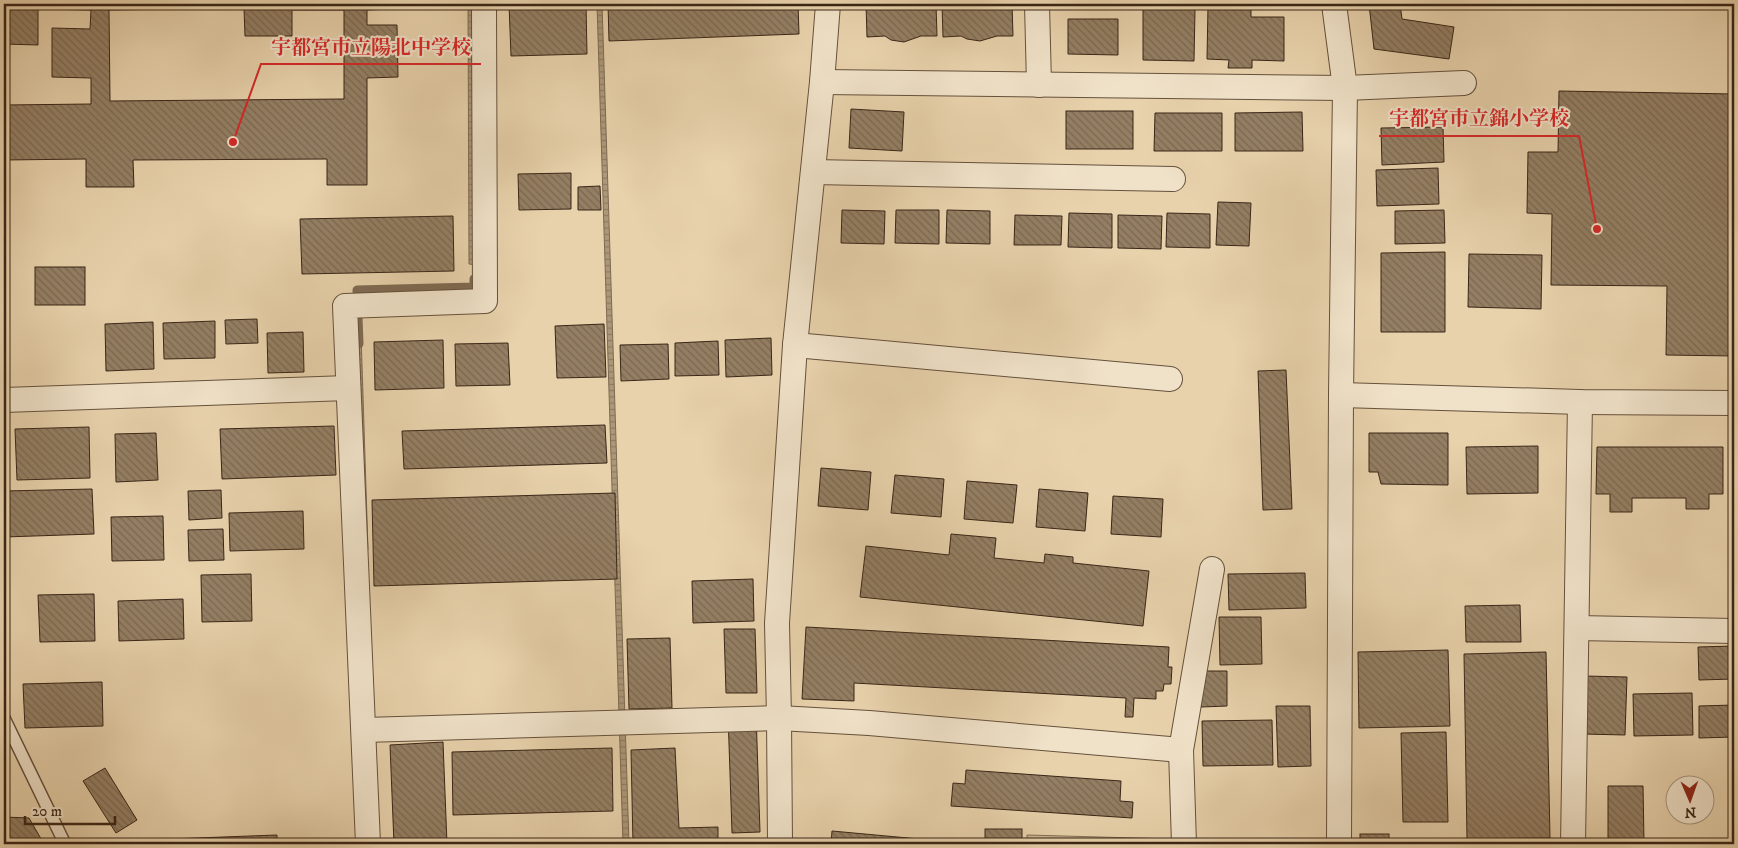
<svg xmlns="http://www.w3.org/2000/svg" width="1738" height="848" font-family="'IM FELL DW Pica','Noto Serif JP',serif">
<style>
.park{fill:url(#park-tufts);stroke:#826e55}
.water{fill:url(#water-rules);stroke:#7e6a52}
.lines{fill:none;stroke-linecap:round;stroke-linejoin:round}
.stream{stroke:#7e6a52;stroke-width:9}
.building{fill:url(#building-back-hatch);stroke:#392617;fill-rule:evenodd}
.lane-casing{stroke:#65513c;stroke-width:14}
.street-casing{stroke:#65513c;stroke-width:26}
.lane{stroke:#f0e2c9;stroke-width:11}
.street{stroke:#f0e2c9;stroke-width:24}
.leader{fill:none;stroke:#d62828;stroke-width:2}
.callout-dot{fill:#d62828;stroke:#f0e2c9;stroke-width:2}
.callout-label{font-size:20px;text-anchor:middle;font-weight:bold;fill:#d62828;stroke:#f0e2c9;stroke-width:4;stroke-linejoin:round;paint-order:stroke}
</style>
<defs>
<pattern id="park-tufts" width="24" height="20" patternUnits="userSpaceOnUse" patternTransform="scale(1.25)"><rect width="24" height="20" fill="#cab593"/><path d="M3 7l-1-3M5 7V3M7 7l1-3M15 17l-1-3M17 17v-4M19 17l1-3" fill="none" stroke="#a59377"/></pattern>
<pattern id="water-rules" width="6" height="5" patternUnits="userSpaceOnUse" patternTransform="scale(1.25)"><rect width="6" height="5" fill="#ac9879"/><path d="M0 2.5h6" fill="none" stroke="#8d7c62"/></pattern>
<pattern id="building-back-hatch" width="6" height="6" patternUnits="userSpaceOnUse" patternTransform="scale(1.25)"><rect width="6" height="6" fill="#947f64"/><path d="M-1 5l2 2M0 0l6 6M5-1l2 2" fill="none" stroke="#7a6851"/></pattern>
</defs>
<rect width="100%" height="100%" fill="#e8d2ac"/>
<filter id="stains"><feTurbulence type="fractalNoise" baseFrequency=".004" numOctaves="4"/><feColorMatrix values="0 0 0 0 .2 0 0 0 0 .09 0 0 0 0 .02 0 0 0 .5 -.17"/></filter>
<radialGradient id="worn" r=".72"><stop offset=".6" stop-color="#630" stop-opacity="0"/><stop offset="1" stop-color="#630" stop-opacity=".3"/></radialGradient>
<path class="park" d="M1027,835L1172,839V844H1027Z"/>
<g class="water">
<path d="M468,4H476L477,265L469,264Z"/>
<path d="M597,4H602L629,844H623Z"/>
<path d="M354,334H361L368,550L360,546Z"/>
</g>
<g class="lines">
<path class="stream" d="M359,344L357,290L474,287V279"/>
</g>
<g class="building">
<path d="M4,4H392V9L367,10V25H397L398,77L367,78V185H327V159L133,160L134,187H86V159L4,160V105L91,104V78L52,77V28L90,29L91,10L38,9V45L4,44ZM244,8L245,36H292V10H344V99L110,101L109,10Z"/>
<path d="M509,4H586L587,54L511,56Z"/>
<path d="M608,4H798L799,34L609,41Z"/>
<path d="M866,4H936L937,36H921L904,42L891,40L885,36L867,37Z"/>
<path d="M942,4H1012L1013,36H997L980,41L967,39L961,36L943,37Z"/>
<path d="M1369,4H1400L1402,19L1454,27L1449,59L1374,49Z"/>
<path d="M1208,6H1251V17H1284V61L1252,60V68H1228L1229,60L1207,59Z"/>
<path d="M1143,9H1195L1194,61L1143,60Z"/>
<path d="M1068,19H1118V55L1068,54Z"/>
<path d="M1559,91L1734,94V356L1666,355L1667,286L1551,285L1552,214L1527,213L1528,152H1558Z"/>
<path d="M851,109L904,112L902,151L849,148Z"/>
<rect x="1066" y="111" width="67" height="38"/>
<path d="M1302,112L1303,151H1235V113Z"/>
<path d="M1155,113H1222V151H1154Z"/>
<path d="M1443,127L1444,162L1382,165L1381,128Z"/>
<path d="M1438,168L1439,204L1377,206L1376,170Z"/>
<path d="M571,173V209L519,210L518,174Z"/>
<path d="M600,186L601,210H578V187Z"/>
<path d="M1218,202L1251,203L1249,246L1216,245Z"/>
<path d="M842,210L885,211L884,244L841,243Z"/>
<path d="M896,210H939V244L895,243Z"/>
<path d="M947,210L990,211V244L946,243Z"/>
<path d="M1444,210L1445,243L1395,244V211Z"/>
<path d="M1069,213L1112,214V248L1068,247Z"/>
<path d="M1167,213L1210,214V248L1166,247Z"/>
<path d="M1015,215L1062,216L1061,245H1014Z"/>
<path d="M1118,215L1162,216L1161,249L1118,248Z"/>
<path d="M453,216L454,271L302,274L300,219Z"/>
<path d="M1445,252V332H1381V253Z"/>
<path d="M1469,254L1542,255L1541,309L1468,307Z"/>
<rect x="35" y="267" width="50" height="38"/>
<path d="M257,319L258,343L226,344L225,320Z"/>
<path d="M215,321V358L164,359L163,323Z"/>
<path d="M153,322L154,369L106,371L105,324Z"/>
<path d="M604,324L606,377L557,378L555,326Z"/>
<path d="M303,332L304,372L268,373L267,333Z"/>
<path d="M771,338L772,375L726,377L725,340Z"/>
<path d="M443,340L444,388L375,390L374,342Z"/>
<path d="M718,341L719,375L675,376V343Z"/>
<path d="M508,343L510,385L456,386L455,344Z"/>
<path d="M668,344L669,379L621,381L620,345Z"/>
<path d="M1286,370L1292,509L1263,510L1258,371Z"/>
<path d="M605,425L607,463L404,469L402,431Z"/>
<path d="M334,426L336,475L222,479L220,429Z"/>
<path d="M89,427L90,478L17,480L15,429Z"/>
<path d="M156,433L158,480L116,482L115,434Z"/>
<path d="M1369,433H1448V485L1381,484L1378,472H1369Z"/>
<path d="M6,443L7,480H4V444Z"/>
<path d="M1538,446V493L1467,494L1466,447Z"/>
<path d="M1597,447H1723V494H1709V509H1686V498H1632V512H1610V494H1596Z"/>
<path d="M821,468L871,472L868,510L818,506Z"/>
<path d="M895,475L944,479L941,517L891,513Z"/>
<path d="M967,481L1017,485L1013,523L964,519Z"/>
<path d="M92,489L94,534L4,537V491Z"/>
<path d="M1039,489L1088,493L1085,531L1036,527Z"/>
<path d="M221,490L222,518L189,520L188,491Z"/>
<path d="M615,493L617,579L374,586L372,500Z"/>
<path d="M1113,496L1163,499L1161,537L1111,534Z"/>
<path d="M303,511L304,549L230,551L229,513Z"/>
<path d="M163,516L164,560L112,561L111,517Z"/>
<path d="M223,529L224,560L189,561L188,530Z"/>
<path d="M951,534L996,538L994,558L1044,563L1045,554L1073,557V563L1149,571L1143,626L860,597L866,546L949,555Z"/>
<path d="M1305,573L1306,608L1229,610L1228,574Z"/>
<path d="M251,574L252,621L202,622L201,575Z"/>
<path d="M753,579L754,621L693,623L692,581Z"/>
<path d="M94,594L95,641L40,642L38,595Z"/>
<path d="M183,599L184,639L119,641L118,601Z"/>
<path d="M1520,605L1521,642H1466L1465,606Z"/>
<path d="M1219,617H1261L1262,664L1220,665Z"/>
<path d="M806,627L1169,647L1168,667H1172L1171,684H1164L1163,691H1156V699L1134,698L1133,717H1125L1126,698L854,683V701L802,699Z"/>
<path d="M724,629H755L757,693H726Z"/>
<path d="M670,638L672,708L629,709L627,639Z"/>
<path d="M1734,646V679L1699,680L1698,647Z"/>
<path d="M1448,650L1450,726L1359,728L1358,652Z"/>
<path d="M1546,652L1550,838L1467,839L1464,654Z"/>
<path d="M1201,671H1227V706L1201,707Z"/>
<path d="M1585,676L1627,677L1625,735L1583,734Z"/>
<path d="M102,682L103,726L25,728L23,684Z"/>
<path d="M1692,693L1693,735L1634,736L1633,694Z"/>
<path d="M1734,705V737L1699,738V706Z"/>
<path d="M1276,706H1310L1311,766L1278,767Z"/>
<path d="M756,713L760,832L732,833L728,714Z"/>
<path d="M1272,720L1273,765L1203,766L1202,721Z"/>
<path d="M1446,732L1448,822H1403L1401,733Z"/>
<path d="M443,742L447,844H394L390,745Z"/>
<path d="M612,748L613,811L453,815L452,752Z"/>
<path d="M675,748L679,828L718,827V844H633L631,750Z"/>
<path d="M105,768L137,820L116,833L83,781Z"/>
<path d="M966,770L1121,781L1120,801L1133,802L1132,818L951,806L953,783L965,784Z"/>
<path d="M1608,786H1643L1644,842H1608Z"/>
<path d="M4,817L29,818L44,844H4Z"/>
<rect x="985" y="829" width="37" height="15"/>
<path d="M832,831L963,843V844H831Z"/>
<rect x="1360" y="834" width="29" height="10"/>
<path d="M277,835V844H171L170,839Z"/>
</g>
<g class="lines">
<defs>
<path id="lane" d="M4,718L65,844"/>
<g id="street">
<path d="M1037,4L1039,85"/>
<path d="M1334,4L1345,88L1341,395L1339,844"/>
<path d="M822,82L1345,88L1464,83"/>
<path d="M813,172L1173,179"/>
<path d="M795,345L1170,379"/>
<path d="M1341,395L1580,402L1734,403"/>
<path d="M4,400L348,388"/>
<path d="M1577,628L1734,631"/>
<path d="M364,730L779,718L869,723L1181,750"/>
<path d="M368,844L345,306L485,301L484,4"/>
<path d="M780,844L779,718L777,623L795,345L822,82L828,4"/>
<path d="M1184,844L1181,750L1212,569"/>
<path d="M1573,844L1580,402"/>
</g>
</defs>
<use href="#lane" class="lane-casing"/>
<use href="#street" class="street-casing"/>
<use href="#lane" class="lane"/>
<use href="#street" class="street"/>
</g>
<path class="leader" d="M233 142L261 64H481M1597 229L1579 136H1379"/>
<g class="callout-dot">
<circle cx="233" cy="142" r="5"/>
<circle cx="1597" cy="229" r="5"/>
</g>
<g class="callout-label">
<text x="371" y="54">宇都宮市立陽北中学校</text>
<text x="1479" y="125">宇都宮市立錦小学校</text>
</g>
<rect width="1738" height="848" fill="none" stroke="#e8d2ac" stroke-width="20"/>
<rect x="5" y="5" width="1728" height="838" fill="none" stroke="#392617" stroke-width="2.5"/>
<rect x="10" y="10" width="1718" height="828" fill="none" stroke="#392617"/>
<g transform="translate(1690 800) rotate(178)"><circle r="24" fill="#f0e2c9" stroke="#a79782"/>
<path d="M0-4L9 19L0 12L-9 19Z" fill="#8f2418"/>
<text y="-8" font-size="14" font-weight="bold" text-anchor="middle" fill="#392617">N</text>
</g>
<path d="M25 816v8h90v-8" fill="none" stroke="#392617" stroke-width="2.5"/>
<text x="32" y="816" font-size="15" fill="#392617" stroke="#f0e2c9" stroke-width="4" paint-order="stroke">20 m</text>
<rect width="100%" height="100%" filter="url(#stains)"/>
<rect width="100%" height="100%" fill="url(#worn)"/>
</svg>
